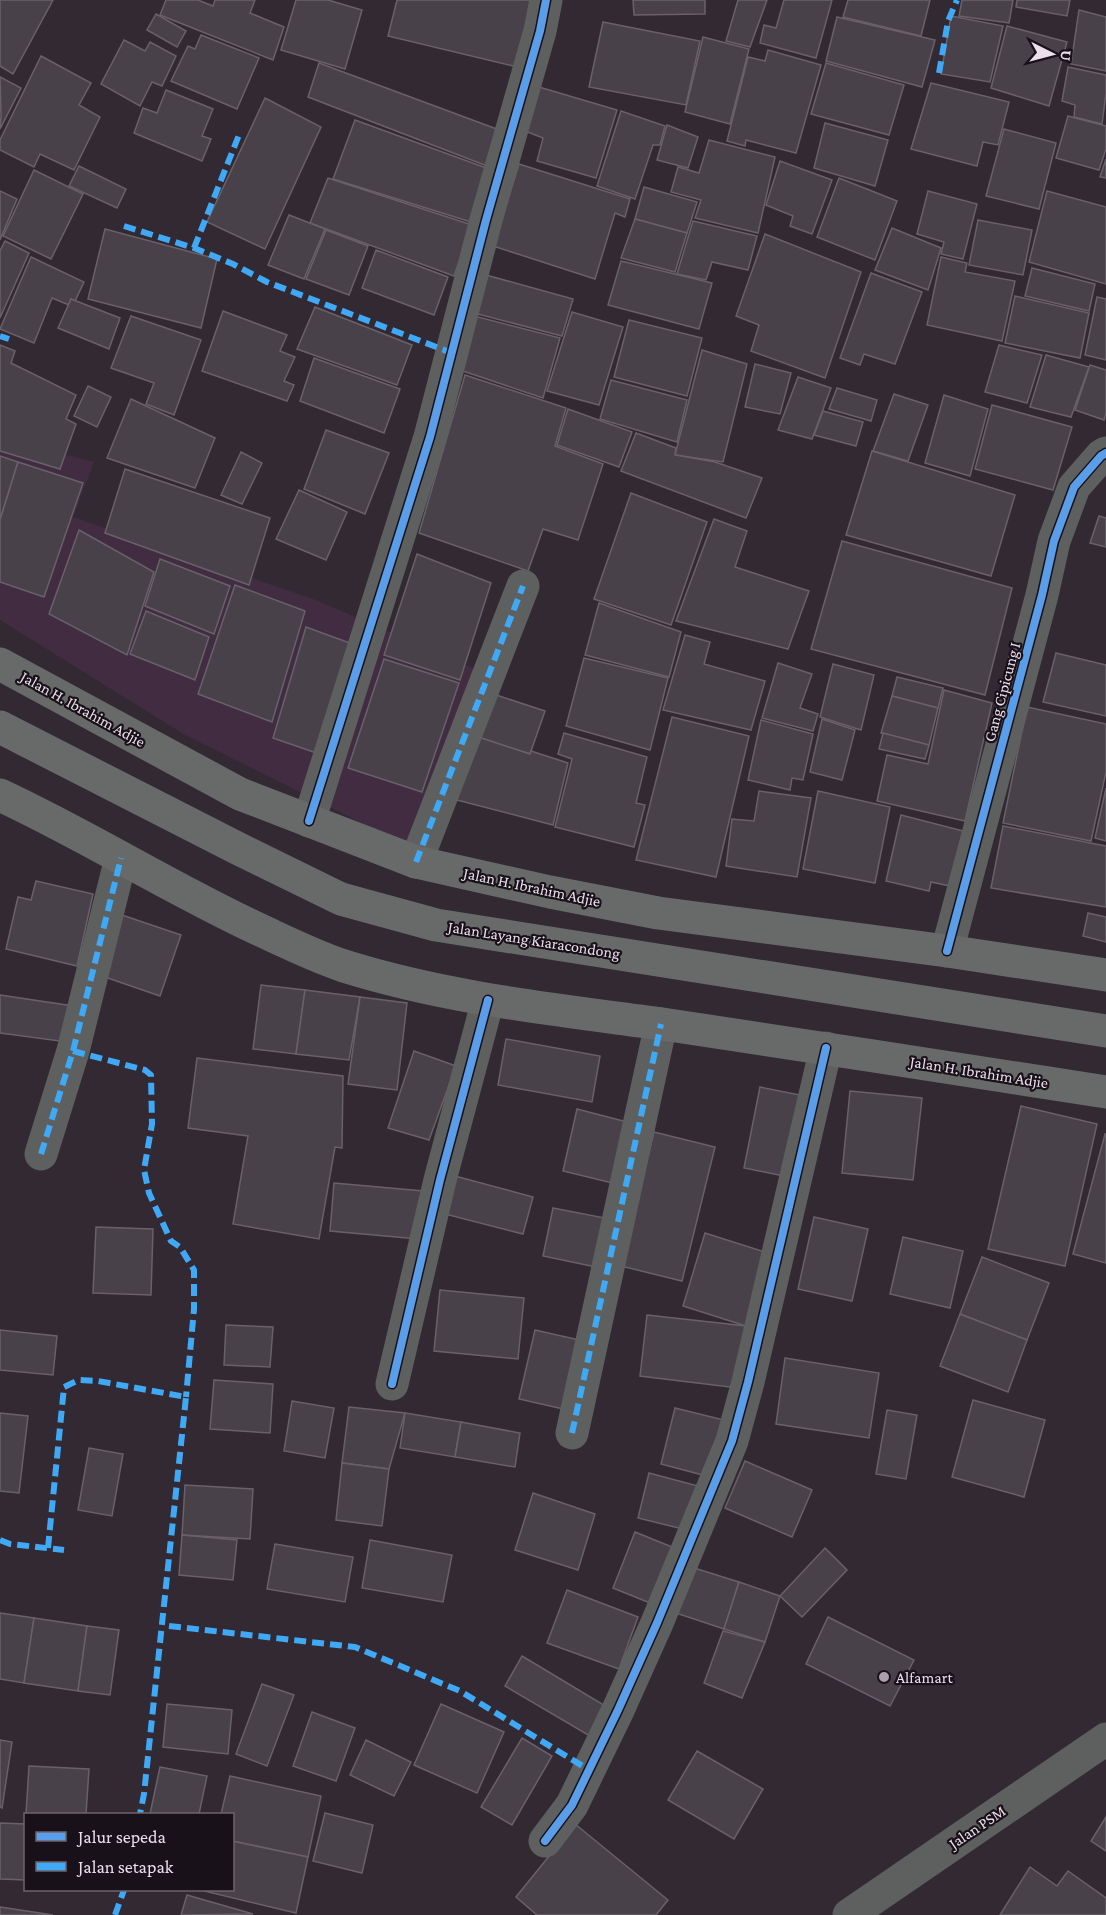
<svg xmlns="http://www.w3.org/2000/svg" width="1106" height="1915" font-family="'Crimson Pro',serif">
<style>
.built{fill:#412c42}
.building{fill:#49414a;stroke:#696169;stroke-width:1.5}
.lines{fill:none;stroke-linecap:round;stroke-linejoin:round}
.street{stroke:#5e605f;stroke-width:33}
.primary{stroke:#686a69;stroke-width:33}
.quiet{stroke:#3fa9f5;stroke-width:6;stroke-dasharray:12 6;stroke-linecap:butt}
.cycleway-casing{stroke:#191119;stroke-width:11}
.cycleway{stroke:#5a9eea;stroke-width:8}
.poi-dot{fill:#aa9fab;stroke:#191119;stroke-width:2}
.labels{text-anchor:middle;dominant-baseline:central;stroke-width:4.5;stroke-linejoin:round;paint-order:stroke}
.street-label{font-size:16px;fill:#ebdfeb;stroke:#191119}
.poi-label{font-size:16px;fill:#ebdfeb;stroke:#191119;text-anchor:start}
</style>
<rect width="100%" height="100%" fill="#322933"/>
<path class="built" d="M0,437L94,462L73,517L316,600L478,670L410,847L185,735L0,620Z"/>
<g class="building">
<path d="M0,0H53L13,74L0,66Z"/>
<path d="M166,0H198L213,6L215,0H255L250,13L284,27L273,60L160,15Z"/>
<path d="M296,0H328L362,10L345,69L281,50Z"/>
<path d="M397,0H531L517,67L388,36Z"/>
<path d="M633,0H705V14L634,15Z"/>
<path d="M738,0H767L750,47L726,41Z"/>
<path d="M784,0H832L816,58L760,43L764,25L776,28Z"/>
<path d="M848,0H930L921,36L843,17Z"/>
<path d="M962,0H1013L1009,23L959,16Z"/>
<path d="M1017,0H1070L1067,16L1016,7Z"/>
<path d="M1079,10L1106,17V71L1071,64Z"/>
<path d="M156,14L186,31L177,47L147,30Z"/>
<path d="M951,16L1003,26L990,82L941,74Z"/>
<path d="M837,17L935,40L922,87L826,61Z"/>
<path d="M603,22L700,41L686,105L589,87Z"/>
<path d="M1007,26L1067,42L1049,106L991,88Z"/>
<path d="M201,35L259,58L237,109L171,81L188,46L195,49Z"/>
<path d="M703,37L749,49L730,124L685,112Z"/>
<path d="M124,40L145,51L150,42L176,56L162,86L152,82L140,106L101,84Z"/>
<path d="M768,50L821,65L796,153L746,140L745,146L727,141L748,57L765,61Z"/>
<path d="M41,56L91,83L79,105L100,117L74,170L40,154L34,167L0,150V140Z"/>
<path d="M319,63L502,131L487,166L308,97Z"/>
<path d="M826,63L904,85L889,135L811,114Z"/>
<path d="M1068,67L1106,75V93L1102,124L1074,117L1075,105L1062,101Z"/>
<path d="M0,77L21,88L0,129L1,116Z"/>
<path d="M931,83L1009,102L998,145L983,142L977,166L911,149Z"/>
<path d="M539,87L617,110L596,178L537,161L543,138L525,131Z"/>
<path d="M166,90L213,109L202,136L211,139L202,161L134,133L143,108L157,113Z"/>
<path d="M265,98L321,127L265,249L207,222Z"/>
<path d="M621,111L665,126L660,145H653L635,199L597,186Z"/>
<path d="M1068,116L1106,126V149L1099,170L1056,158Z"/>
<path d="M355,120L489,169L471,222L333,179Z"/>
<path d="M825,123L888,140L875,186L814,168Z"/>
<path d="M667,125L698,137L688,168L657,160Z"/>
<path d="M1004,129L1056,143L1039,209L986,196Z"/>
<path d="M709,140L775,157L758,233L695,218L701,200L671,192L678,167L699,173Z"/>
<path d="M1106,159V178L1100,177Z"/>
<path d="M780,161L832,180L812,234L790,226L793,216L766,205Z"/>
<path d="M519,164L630,199L625,217L615,213L595,279L493,246Z"/>
<path d="M79,166L126,189L117,208L69,186Z"/>
<path d="M34,170L83,194L51,259L3,236Z"/>
<path d="M328,178L472,225L454,276L310,223Z"/>
<path d="M839,178L897,201L875,260L817,237Z"/>
<path d="M644,187L697,202L687,233L635,219Z"/>
<path d="M0,191L17,199L0,240Z"/>
<path d="M928,191L977,204L963,259L941,254L944,242L917,234Z"/>
<path d="M1047,191L1106,207V284L1029,262Z"/>
<path d="M289,215L325,229L304,279L268,265Z"/>
<path d="M635,219L687,233L675,272L621,258Z"/>
<path d="M978,220L1032,230L1023,275L969,265Z"/>
<path d="M693,221L757,236L748,270L712,262L706,280L677,274Z"/>
<path d="M892,228L941,248L928,290L875,270Z"/>
<path d="M105,229L217,259L201,328L88,299Z"/>
<path d="M326,230L368,246L349,295L306,279Z"/>
<path d="M765,234L861,272L825,378L751,351L759,325L736,316Z"/>
<path d="M5,241L29,253L0,318V251Z"/>
<path d="M376,250L448,277L434,315L362,288Z"/>
<path d="M31,257L84,282L75,301L71,299L69,305L52,298L34,343L0,329Z"/>
<path d="M941,257L967,263L965,272L1015,281L1002,341L927,325Z"/>
<path d="M621,261L712,283L699,329L608,305Z"/>
<path d="M1032,268L1095,284L1089,311L1025,296Z"/>
<path d="M871,273L922,292L895,364L864,354L860,365L840,358Z"/>
<path d="M486,275L573,299L562,336L474,313Z"/>
<path d="M1015,296L1089,313L1080,358L1005,343Z"/>
<path d="M1097,297L1106,299V360L1085,355Z"/>
<path d="M71,299L120,318L109,349L58,328Z"/>
<path d="M315,307L412,345L397,385L297,349Z"/>
<path d="M223,311L287,335L280,351L295,357L284,381L294,385L287,401L202,371Z"/>
<path d="M572,312L623,327L599,405L547,391Z"/>
<path d="M131,316L201,340L174,415L146,404L154,383L111,368Z"/>
<path d="M474,316L560,338L543,398L457,369Z"/>
<path d="M629,320L702,338L687,396L614,377Z"/>
<path d="M0,345L15,351L11,363L76,395L66,419L76,424L60,469L0,451Z"/>
<path d="M999,345L1042,355L1027,403L985,392Z"/>
<path d="M702,350L747,364L723,462L675,455Z"/>
<path d="M1046,355L1089,367L1071,417L1030,407Z"/>
<path d="M314,358L400,389L384,433L300,401Z"/>
<path d="M755,364L791,373L780,414L745,407Z"/>
<path d="M1090,365L1106,370V413L1104,420L1075,410Z"/>
<path d="M465,375L566,408L555,446L603,464L578,540L543,529L528,571L419,533Z"/>
<path d="M798,377L831,388L812,439L778,430Z"/>
<path d="M611,380L687,400L677,442L600,419Z"/>
<path d="M88,386L111,397L97,427L74,416Z"/>
<path d="M837,388L877,400L871,421L829,409Z"/>
<path d="M894,394L928,405L908,461L873,451Z"/>
<path d="M944,395L988,409L970,476L925,463Z"/>
<path d="M131,399L215,438L195,488L107,458Z"/>
<path d="M992,405L1072,427L1053,490L975,469Z"/>
<path d="M568,409L632,432L619,467L557,445Z"/>
<path d="M823,411L863,422L856,446L814,435Z"/>
<path d="M326,430L389,453L365,514L304,489Z"/>
<path d="M636,433L676,448L675,455L715,462L762,478L746,518L621,471Z"/>
<path d="M872,451L1015,495L991,576L846,535Z"/>
<path d="M241,452L262,463L242,504L221,495Z"/>
<path d="M0,456L18,462L0,520Z"/>
<path d="M18,462L83,483L44,597L0,582V520Z"/>
<path d="M125,469L270,518L249,585L105,533Z"/>
<path d="M299,490L347,512L326,560L276,539Z"/>
<path d="M631,493L707,522L671,625L594,599Z"/>
<path d="M1099,516L1106,518V547L1090,543Z"/>
<path d="M714,519L747,531L735,567L809,591L788,649L676,621Z"/>
<path d="M79,530L154,572L127,655L49,614Z"/>
<path d="M842,541L1012,588L985,695L811,649Z"/>
<path d="M417,554L491,583L460,680L384,655Z"/>
<path d="M160,559L230,586L214,634L145,606Z"/>
<path d="M235,585L305,611L272,722L198,694Z"/>
<path d="M599,603L681,632L669,677L585,655Z"/>
<path d="M146,611L209,637L195,680L130,654Z"/>
<path d="M306,627L358,646L325,756L273,738Z"/>
<path d="M685,635L710,642L704,664L765,681L751,730L663,710Z"/>
<path d="M1056,653L1106,665V716L1043,702Z"/>
<path d="M584,658L668,678L650,750L566,726Z"/>
<path d="M384,659L459,683L422,792L348,768Z"/>
<path d="M778,663L812,674L800,708L818,714L813,731L762,718Z"/>
<path d="M833,664L874,675L861,730L820,717Z"/>
<path d="M897,677L943,688L938,708L892,696Z"/>
<path d="M944,690L992,703L965,821L877,801L887,755L928,764Z"/>
<path d="M484,691L545,711L530,754L469,734Z"/>
<path d="M892,696L938,708L929,745L881,733Z"/>
<path d="M1027,707L1106,724V772L1091,841L1003,823Z"/>
<path d="M672,717L749,736L716,877L636,860Z"/>
<path d="M822,719L855,730L842,780L810,772Z"/>
<path d="M761,720L813,734L803,780L792,778L790,790L748,780Z"/>
<path d="M564,733L647,757L636,803L645,805L634,847L555,827L572,759L558,754Z"/>
<path d="M883,733L929,745L925,759L879,749Z"/>
<path d="M469,734L530,754L531,751L568,763L553,825L449,798Z"/>
<path d="M1106,788V841L1095,838Z"/>
<path d="M759,791L811,798L797,877L726,866L732,819L754,821Z"/>
<path d="M818,791L890,807L875,883L803,869Z"/>
<path d="M901,815L967,832L955,887L931,882L929,891L886,881Z"/>
<path d="M1003,826L1106,846V907L991,888Z"/>
<path d="M36,881L93,894L77,966L6,949L18,897L31,900Z"/>
<path d="M1088,913L1106,917V942L1083,936Z"/>
<path d="M119,914L181,935L160,996L99,975Z"/>
<path d="M261,985L305,990L296,1054L253,1049Z"/>
<path d="M305,990L360,997L349,1060L296,1054Z"/>
<path d="M0,995L73,1006L67,1042L0,1033Z"/>
<path d="M360,997L407,1003L397,1090L348,1084Z"/>
<path d="M506,1039L600,1056L592,1102L498,1085Z"/>
<path d="M414,1051L456,1066L429,1140L388,1128Z"/>
<path d="M197,1058L343,1076L342,1148L335,1147L319,1239L233,1224L248,1136L188,1128Z"/>
<path d="M760,1087L810,1097L794,1178L744,1168Z"/>
<path d="M850,1091L922,1098L913,1180L842,1173Z"/>
<path d="M1021,1106L1097,1124L1065,1266L988,1249Z"/>
<path d="M577,1109L635,1124L621,1185L563,1171Z"/>
<path d="M654,1132L715,1147L682,1281L621,1266Z"/>
<path d="M1105,1134H1106V1263L1073,1254Z"/>
<path d="M455,1176L533,1197L523,1234L445,1214Z"/>
<path d="M334,1183L423,1191L418,1239L330,1231Z"/>
<path d="M553,1208L610,1219L601,1268L543,1256Z"/>
<path d="M814,1217L868,1229L852,1301L798,1289Z"/>
<path d="M96,1227L153,1229L151,1295L93,1293Z"/>
<path d="M705,1233L768,1253L746,1326L683,1306Z"/>
<path d="M903,1237L963,1251L950,1308L890,1294Z"/>
<path d="M982,1257L1049,1283L1027,1340L960,1314Z"/>
<path d="M440,1290L524,1298L518,1359L434,1351Z"/>
<path d="M960,1314L1027,1340L1008,1392L940,1366Z"/>
<path d="M647,1315L746,1326L738,1388L640,1376Z"/>
<path d="M226,1325L273,1327L270,1367L224,1365Z"/>
<path d="M0,1330L57,1336L53,1375L0,1370Z"/>
<path d="M535,1330L584,1341L568,1410L519,1399Z"/>
<path d="M785,1358L879,1373L869,1438L776,1424Z"/>
<path d="M214,1380L273,1384L270,1433L210,1429Z"/>
<path d="M973,1400L1045,1420L1024,1497L952,1477Z"/>
<path d="M292,1401L334,1408L325,1458L284,1451Z"/>
<path d="M349,1407L405,1413L389,1469L342,1463Z"/>
<path d="M675,1408L728,1421L714,1478L661,1464Z"/>
<path d="M887,1410L917,1415L906,1479L876,1474Z"/>
<path d="M0,1413L28,1416L19,1493L0,1491Z"/>
<path d="M405,1413L461,1422L455,1457L400,1448Z"/>
<path d="M461,1422L520,1433L515,1467L455,1457Z"/>
<path d="M89,1448L123,1454L112,1516L78,1510Z"/>
<path d="M745,1461L812,1490L792,1537L725,1508Z"/>
<path d="M342,1463L389,1469L382,1526L336,1520Z"/>
<path d="M649,1473L698,1486L687,1530L638,1518Z"/>
<path d="M185,1485L253,1489L250,1539L182,1535Z"/>
<path d="M533,1493L595,1514L578,1570L515,1550Z"/>
<path d="M635,1532L677,1549L655,1605L613,1588Z"/>
<path d="M182,1535L237,1540L233,1580L179,1575Z"/>
<path d="M370,1540L452,1555L443,1602L362,1588Z"/>
<path d="M275,1544L353,1557L345,1602L267,1589Z"/>
<path d="M825,1548L847,1570L802,1617L780,1596Z"/>
<path d="M691,1567L739,1582L724,1629L676,1613Z"/>
<path d="M739,1582L780,1596L765,1642L724,1629Z"/>
<path d="M567,1590L638,1617L619,1669L547,1643Z"/>
<path d="M0,1613L34,1618L24,1683L0,1679Z"/>
<path d="M828,1617L914,1660L890,1706L806,1664Z"/>
<path d="M34,1618L87,1626L78,1691L24,1683Z"/>
<path d="M87,1626L119,1630L110,1695L78,1691Z"/>
<path d="M723,1631L765,1642L742,1698L704,1683Z"/>
<path d="M522,1656L612,1710L595,1739L505,1686Z"/>
<path d="M262,1684L294,1695L267,1766L236,1754Z"/>
<path d="M167,1704L232,1710L228,1754L163,1747Z"/>
<path d="M441,1704L504,1732L477,1793L414,1765Z"/>
<path d="M312,1712L355,1728L336,1781L293,1766Z"/>
<path d="M522,1738L552,1756L512,1825L481,1807Z"/>
<path d="M0,1740L12,1742L2,1808L0,1807Z"/>
<path d="M366,1740L411,1762L394,1796L350,1775Z"/>
<path d="M697,1751L763,1789L734,1839L668,1800Z"/>
<path d="M29,1766L89,1769L86,1814H26Z"/>
<path d="M160,1767L207,1776L199,1814H150Z"/>
<path d="M230,1776L321,1796L308,1857L232,1841V1814H221Z"/>
<path d="M325,1813L373,1825L362,1873L313,1861Z"/>
<path d="M1106,1817V1851L1091,1841Z"/>
<path d="M0,1823L26,1824V1880L0,1879Z"/>
<path d="M575,1824L668,1900L656,1915H537L516,1897Z"/>
<path d="M232,1841L308,1857L296,1913L204,1891V1890H232Z"/>
<path d="M1030,1867L1057,1886L1068,1871L1106,1898V1915H1000Z"/>
<path d="M187,1895L253,1914L181,1915Z"/>
<path d="M0,1907L53,1915H0Z"/>
</g>
<g class="lines">
<g class="street">
<path d="M309,821L430,437L486,220L540,31L546,0"/>
<path d="M416,862L523,586"/>
<path d="M947,951L1042,595L1054,541L1074,487L1101,456L1106,453"/>
<path d="M41,1154L73,1051L121,858"/>
<path d="M392,1384L440,1180L488,1000"/>
<path d="M572,1433L661,1024"/>
<path d="M545,1841L572,1805L618,1710L657,1623L732,1441L748,1382L826,1048"/>
<path d="M849,1915L1106,1739"/>
</g>
<g class="primary">
<path d="M0,664L240,794L416,862L550,892L658,913L947,951L1106,975"/>
<path d="M0,727L237,848L341,899L436,925L1106,1031"/>
<path d="M0,795C88,836 170,888 258,929C286,942 314,956 344,966C449,999 560,1010 669,1025C815,1047 960,1069 1106,1092"/>
</g>
<g class="quiet">
<path d="M939,73L948,21L957,0"/>
<path d="M124,226L194,248L233,264L267,282L452,353"/>
<path d="M194,248L239,135"/>
<path d="M0,336L9,339"/>
<path d="M416,862L523,586"/>
<path d="M73,1051L145,1070L151,1075L152,1124L144,1170L149,1193L171,1241L180,1247L194,1270V1309L186,1397"/>
<path d="M41,1154L73,1051L121,858"/>
<path d="M572,1433L661,1024"/>
<path d="M0,1540L10,1544L64,1550"/>
<path d="M48,1548L64,1387L79,1380L98,1381L186,1397L144,1794L140,1814"/>
<path d="M169,1626L355,1647L460,1691L589,1770"/>
<path d="M115,1915L124,1890"/>
</g>
<defs>
<g id="cycleway">
<path d="M309,821L430,437L486,220L540,31L546,0"/>
<path d="M947,951L1042,595L1054,541L1074,487L1101,456L1106,453"/>
<path d="M392,1384L440,1180L488,1000"/>
<path d="M545,1841L572,1805L618,1710L657,1623L732,1441L748,1382L826,1048"/>
</g>
</defs>
<use href="#cycleway" class="cycleway-casing"/>
<use href="#cycleway" class="cycleway"/>
</g>
<circle class="poi-dot" cx="884" cy="1677" r="6"/>
<g class="labels">
<g class="street-label">
<text transform="translate(1002 692) rotate(-75)">Gang Cipicung I</text>
<text transform="translate(83 709) rotate(29)">Jalan H. Ibrahim Adjie</text>
<text transform="translate(532 887) rotate(12)">Jalan H. Ibrahim Adjie</text>
<text transform="translate(534 940) rotate(9)">Jalan Layang Kiaracondong</text>
<text transform="translate(979 1072) rotate(9)">Jalan H. Ibrahim Adjie</text>
<text transform="translate(977 1827) rotate(-34)">Jalan PSM</text>
</g>
<g class="poi-label">
<text x="896" y="1677">Alfamart</text>
</g>
</g>
<rect x="24" y="1813" width="210" height="78" fill="#191119" stroke="#6d636d" stroke-width="1.5"/>
<rect x="36" y="1832" width="30" height="9" fill="#5a9eea" stroke="#6d636d" stroke-width="1.5"/>
<text x="78" y="1843" font-size="18" fill="#ebdfeb">Jalur sepeda</text>
<rect x="36" y="1862" width="30" height="9" fill="#3fa9f5" stroke="#6d636d" stroke-width="1.5"/>
<text x="78" y="1873" font-size="18" fill="#ebdfeb">Jalan setapak</text>
<g transform="translate(1052 54) rotate(96)" stroke="#191119" stroke-width="4.5" paint-order="stroke">
<path d="M0-4.5L10 22L0 15L-10 22Z" fill="#ebdfeb"/>
<text y="-9" font-size="16" font-weight="bold" text-anchor="middle" fill="#ebdfeb">U</text>
</g>
</svg>
